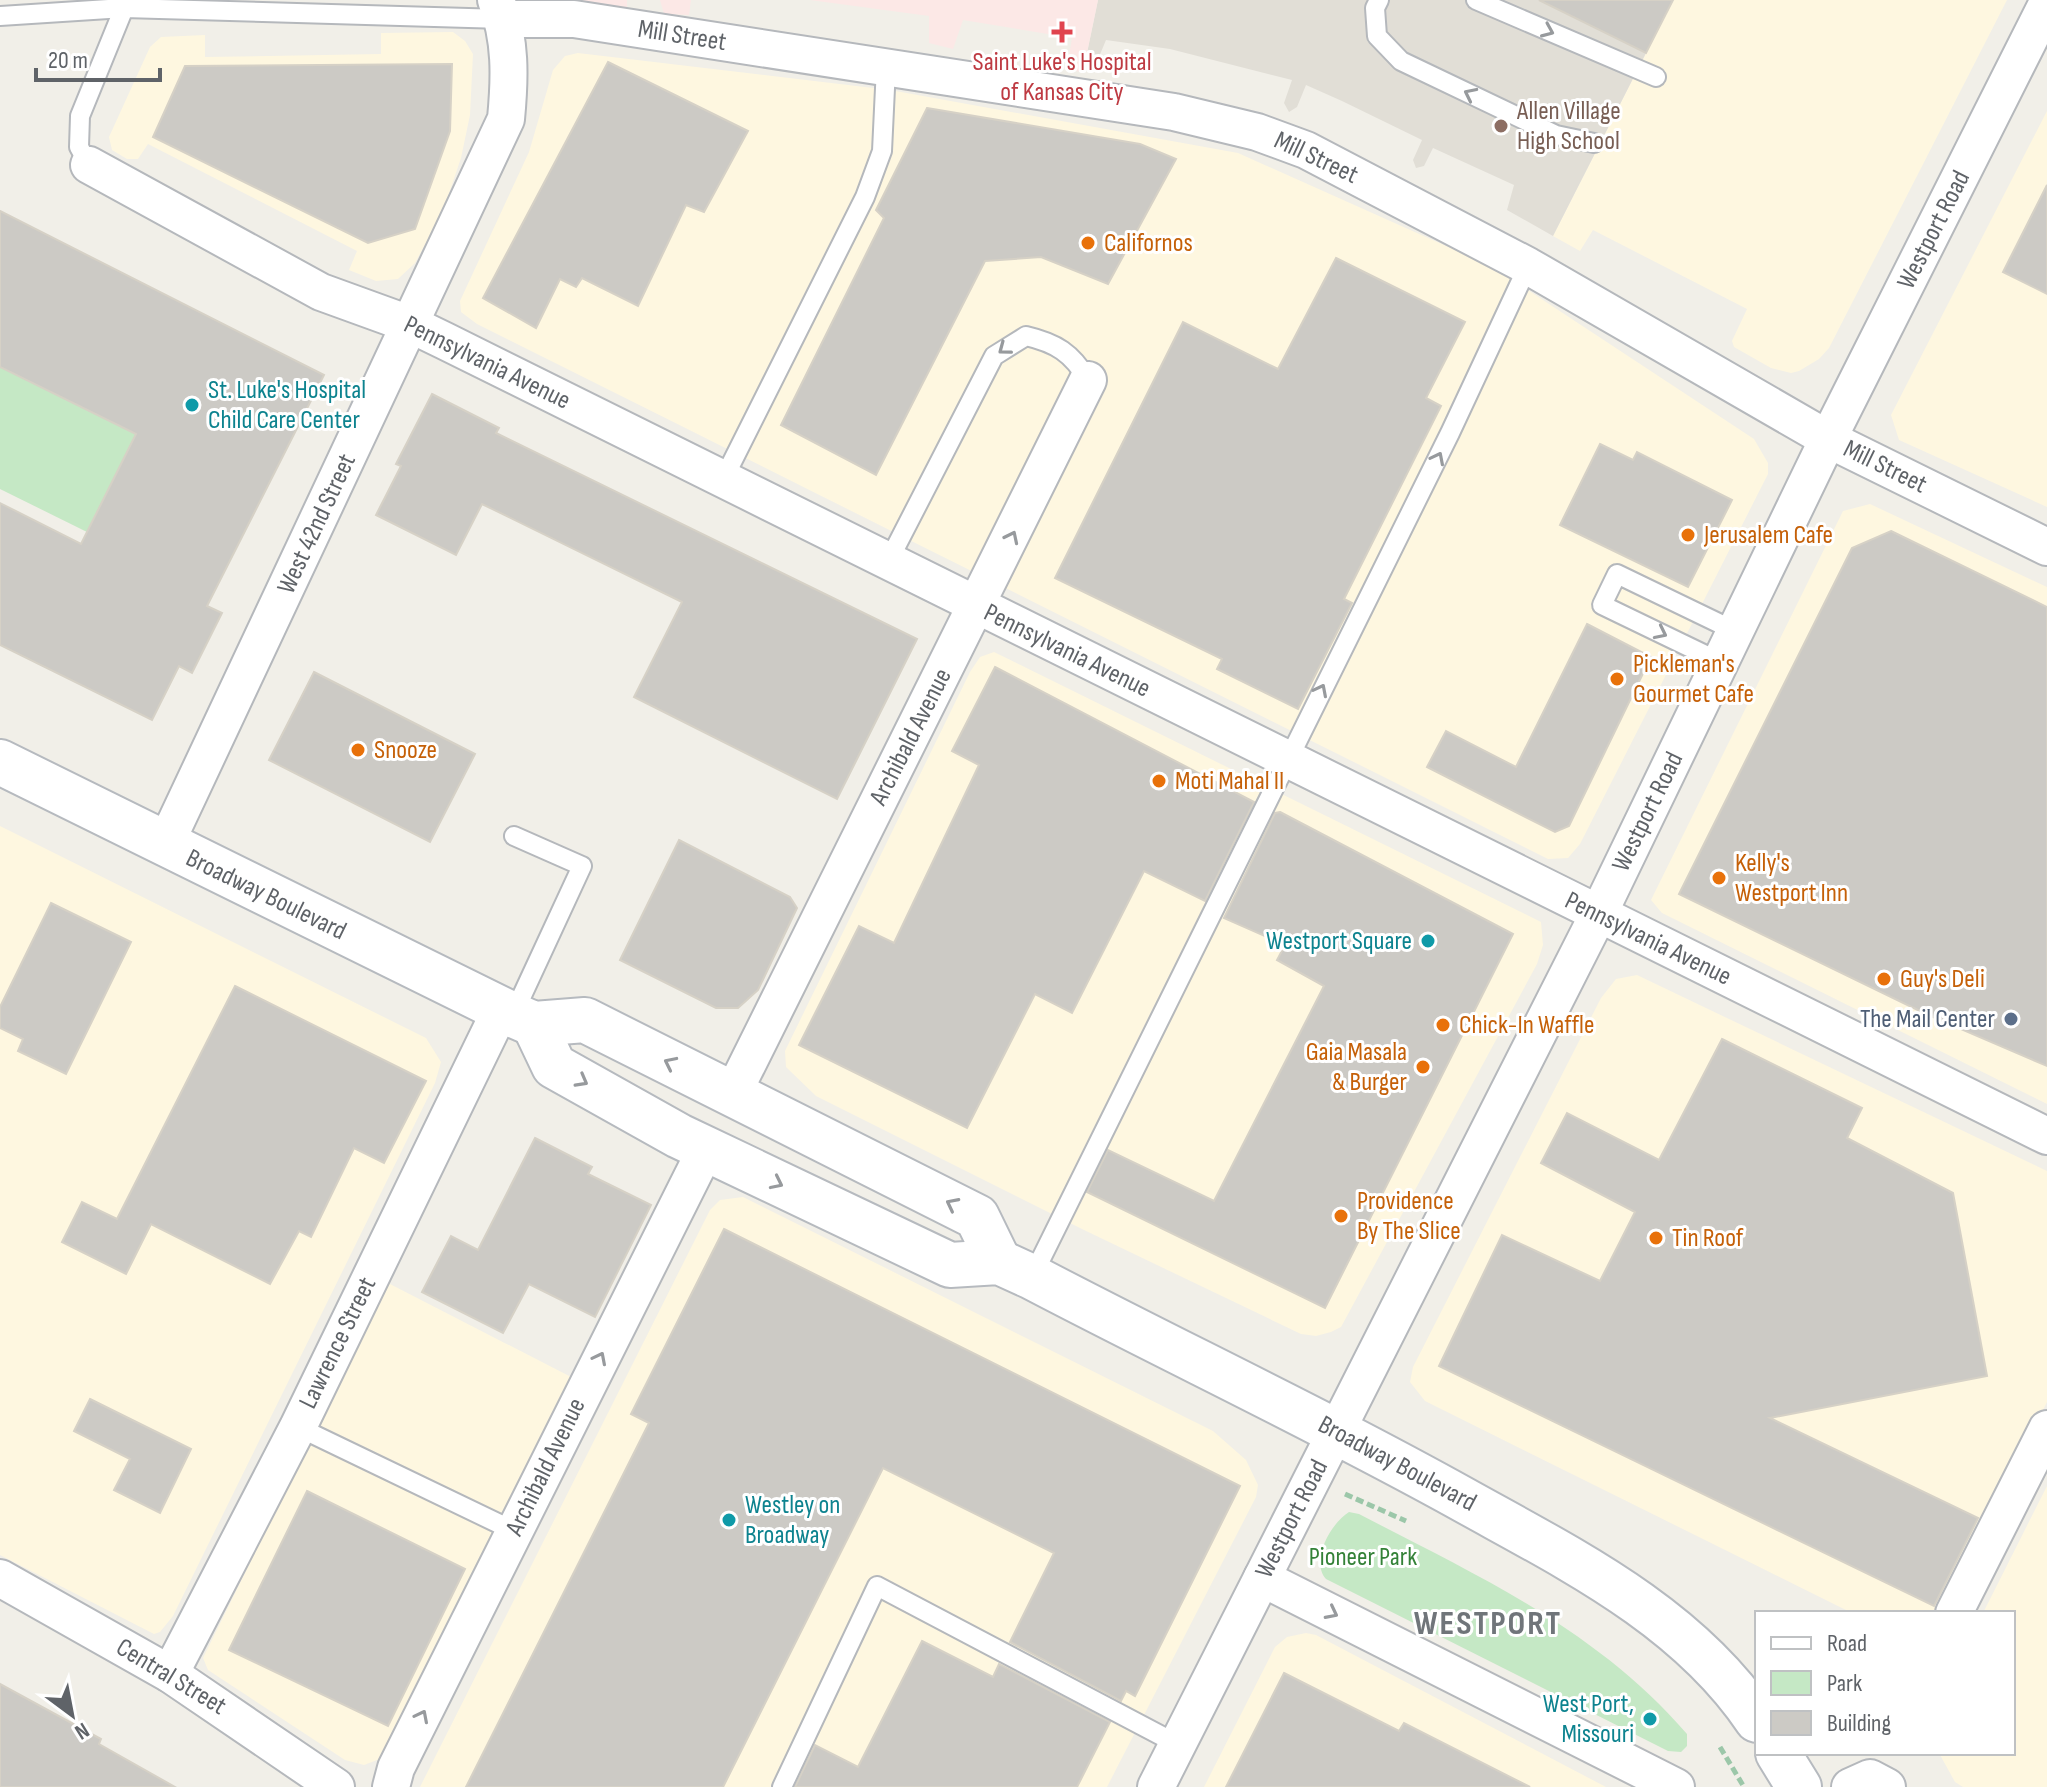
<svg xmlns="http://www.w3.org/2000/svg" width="2047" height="1787" font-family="'Sofia Sans Condensed',sans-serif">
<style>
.commercial{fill:#fef7e0}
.education{fill:#e1ded6}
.medical{fill:#fce8e6}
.green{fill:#c5e8c5}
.building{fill:#cccac5;stroke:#d6d1c6;stroke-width:2}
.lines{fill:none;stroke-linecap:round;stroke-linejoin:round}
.service-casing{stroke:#b5b8bc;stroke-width:22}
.minor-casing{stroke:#b5b8bc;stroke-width:40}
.secondary-casing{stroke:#b6babf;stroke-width:48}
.path{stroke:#9cc7a9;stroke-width:5;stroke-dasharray:8 4;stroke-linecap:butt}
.service{stroke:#fff;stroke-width:18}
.minor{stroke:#fff;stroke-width:36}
.secondary{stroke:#fff;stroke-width:44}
.oneway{stroke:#979a9d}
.health-dot{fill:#e0444e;stroke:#fff;stroke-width:3}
.education-dot{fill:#8d6e63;stroke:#fff;stroke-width:3}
.food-dot{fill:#e8710a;stroke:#fff;stroke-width:3}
.culture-dot{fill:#0f9aa8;stroke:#fff;stroke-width:3}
.service-dot{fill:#5c6f8a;stroke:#fff;stroke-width:3}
.labels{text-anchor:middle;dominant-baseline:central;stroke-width:6;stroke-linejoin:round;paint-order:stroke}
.street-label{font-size:26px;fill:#5f6368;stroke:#fff}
.health-label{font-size:26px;fill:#be3a42;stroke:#fff}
.education-label{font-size:26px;fill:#785e54;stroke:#fff;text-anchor:start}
.food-label{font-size:26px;fill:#c56008;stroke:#fff;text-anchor:start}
.culture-label{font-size:26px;fill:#0d838f;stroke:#fff;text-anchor:start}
.service-label{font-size:26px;fill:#4e5e75;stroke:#fff;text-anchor:end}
.park-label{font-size:26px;fill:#348238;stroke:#fff}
.district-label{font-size:34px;font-weight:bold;letter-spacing:2px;fill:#70757a;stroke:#fff}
</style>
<rect width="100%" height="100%" fill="#f1efe8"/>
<g class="commercial">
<path d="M1673,0H2007L1829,348L1819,359L1799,371L1791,373L1771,368L1734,347L1732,341L1747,309L1593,230L1580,251L1553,236Z"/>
<path d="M453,32L465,41L473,54L470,115L461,158L443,211L415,263L398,279L376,281L349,270L357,251L148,144L138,159H127L112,150L109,137L150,47L161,37L205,35V57L381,54V33Z"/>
<path d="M578,53L890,90L1238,153L1493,267L1754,439L1768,463V474L1580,844L1568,858L1548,859L477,324L461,312L460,301L529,152L553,70L565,56Z"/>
<path d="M2047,111V507L1899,440L1891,415Z"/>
<path d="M1870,504L2047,587V1104L1662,913L1651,900L1843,511Z"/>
<path d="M994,652L1541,922L1543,945L1537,964L1347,1316L1341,1327L1331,1332L1316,1336L1301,1334L1084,1230L816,1096L786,1067L785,1051L970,672L980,657Z"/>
<path d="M0,826L426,1038L441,1062L435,1083L173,1616L160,1632L154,1634L0,1555Z"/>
<path d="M1637,975L2047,1171V1402L1942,1613H1852L1425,1401L1410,1382L1413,1367L1601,998L1616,979Z"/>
<path d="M743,1197L1213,1431L1246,1460L1258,1485L1256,1497L1107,1787H420L710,1210L720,1200Z"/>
<path d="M388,1283L575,1379L385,1757L364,1765L345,1760L208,1670L203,1658Z"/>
<path d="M2047,1486V1787H1963L1955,1782L1939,1753H2013V1613H1983Z"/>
<path d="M1306,1633L1316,1635L1606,1787H1204L1275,1647L1287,1637Z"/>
</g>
<path class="education" d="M1098,0H1673L1553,236L1507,210L1514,185L1433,148L1424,166L1416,168L1413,160L1422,140L1342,101L1306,85L1297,107L1289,112L1284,103L1292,80L1170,49L1106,40L1096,64L1083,72Z"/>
<g class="medical">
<path d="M556,0H627V7L621,10Z"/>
<path d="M660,0H691L689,15L664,14Z"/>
<path d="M810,0H1098L1083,72L1075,71L1068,62L1072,38L963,20L953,49L929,43V16Z"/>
</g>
<g class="green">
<path d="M0,367L136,434L87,532L0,489Z"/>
<path d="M1349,1512L1359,1514C1480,1577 1596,1629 1687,1734V1746L1681,1752L1668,1751L1326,1579C1310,1561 1330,1524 1349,1512Z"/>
</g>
<g class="building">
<path d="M1539,0H1673L1646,53Z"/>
<path d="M608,62L748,131L704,212L686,205L638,306L582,278L576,287L560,279L536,328L483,298Z"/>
<path d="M452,64L450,131L415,229L368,243L153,137L185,66Z"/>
<path d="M927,108L1140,144L1176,159L1108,284L1041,257L985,261L876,475L781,425L884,218L876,210Z"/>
<path d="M2047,185V294L2003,272Z"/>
<path d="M0,211L324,375L207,606L222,613L192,673L179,666L152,720L0,645V503L81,544L136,434L0,367Z"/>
<path d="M1336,258L1465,322L1426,398L1441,406L1344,599L1352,603L1298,709L1217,669L1222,659L1055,578L1183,322L1278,369Z"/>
<path d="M432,394L499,428L496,433L917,639L837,799L634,697L682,602L482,504L456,555L376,515L401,466L396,464Z"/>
<path d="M1600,444L1633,460L1637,452L1732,500L1688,587L1560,525Z"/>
<path d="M1891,531L2047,607V1066L1926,1014L1679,894L1852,548Z"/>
<path d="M1587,624L1651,657L1569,826L1555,832L1427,767L1446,731L1516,767Z"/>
<path d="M995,667L1254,802L1205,901L1144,871L1072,1013L1035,994L967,1128L799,1045L859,926L894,943L979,765L952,751Z"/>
<path d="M314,672L475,754L430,842L269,760Z"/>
<path d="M1280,812L1513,934L1325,1308L1087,1192L1108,1150L1214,1201L1324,986L1277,960L1285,945L1224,918L1275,813Z"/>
<path d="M679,840L790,897L797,908L758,990L738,1008H716L620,960Z"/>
<path d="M51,903L131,942L66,1074L18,1051L23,1039L0,1028V1007Z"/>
<path d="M235,986L426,1081L384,1163L354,1148L311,1237L299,1231L270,1284L151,1224L126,1274L62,1242L82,1202L117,1219Z"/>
<path d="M1722,1039L1862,1108L1847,1138L1953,1193L1987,1376L1770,1418L1978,1518L1934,1606L1439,1366L1502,1235L1600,1281L1635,1212L1541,1163L1567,1113L1659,1160Z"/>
<path d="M535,1138L592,1167L588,1174L651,1205L595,1317L529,1284L503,1333L422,1292L451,1236L478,1250Z"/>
<path d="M724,1229L1240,1486L1135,1696L1126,1691L1121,1701L1010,1642L1054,1553L883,1468L723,1787H466L649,1423L631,1414Z"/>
<path d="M90,1399L191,1449L160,1513L114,1490L130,1459L74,1431Z"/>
<path d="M307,1491L465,1569L388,1726L229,1650Z"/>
<path d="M922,1641L993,1677L999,1664L1110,1722L1077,1787H795L815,1745L858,1767Z"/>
<path d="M1284,1673L1399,1731L1404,1723L1530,1787H1226Z"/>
<path d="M0,1684L101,1739L99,1744L175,1787H0Z"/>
</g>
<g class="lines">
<defs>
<g id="service">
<path d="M1379,0L1375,8L1377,36L1401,61L1556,135L1594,143"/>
<path d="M1476,0L1656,77"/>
<path d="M0,16L124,8L503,19"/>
<path d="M89,165L79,147L80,116L124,8"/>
<path d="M723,480L865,197L882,151L886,67"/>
<path d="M888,562L994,356L1026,336C1056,343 1072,353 1088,380"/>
<path d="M1720,662L1602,605L1617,574L1735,631"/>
<path d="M513,1015L582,866L514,836"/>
<path d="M1032,1277L1450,433L1528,266"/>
<path d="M298,1427L514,1531"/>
<path d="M782,1787L877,1586L1177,1744"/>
</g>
<g id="minor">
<path d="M503,19H574L1174,112L1257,132L1306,150L1528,266L1828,439L2047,547"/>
<path d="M89,165L321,292L412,325L445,341L2047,1136"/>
<path d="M165,845L506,119C510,77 511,40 496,0"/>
<path d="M733,1093L1088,380"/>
<path d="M0,1578L170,1674L336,1787"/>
<path d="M1262,1578L1676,1787"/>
<path d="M1954,1613L2047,1429"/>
<path d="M170,1674L298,1427L501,1009"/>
<path d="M391,1787L396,1768L706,1149"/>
<path d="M1156,1787L1598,915L1828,439L2047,4"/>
<path d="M1850,1787L1870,1778L1887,1787"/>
</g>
<g id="secondary">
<path d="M0,762L513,1015L534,1024L585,1020L977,1217L999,1262"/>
<path d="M534,1024L554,1066L679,1136L950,1265L999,1262L1032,1277C1175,1352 1322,1421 1464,1500C1570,1559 1687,1616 1757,1720"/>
<path d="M1778,1753L1799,1787"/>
</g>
</defs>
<use href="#service" class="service-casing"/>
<use href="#minor" class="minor-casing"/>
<use href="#secondary" class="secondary-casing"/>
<g class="path">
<path d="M1345,1494L1406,1521"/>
<path d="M1720,1747L1744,1787"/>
</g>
<use href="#service" class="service"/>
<use href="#minor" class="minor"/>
<use href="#secondary" class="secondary"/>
</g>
<defs><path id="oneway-chevron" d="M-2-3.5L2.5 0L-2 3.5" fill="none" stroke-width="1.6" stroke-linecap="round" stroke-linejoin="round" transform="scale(2)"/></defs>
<g class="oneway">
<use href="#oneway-chevron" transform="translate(1548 31) rotate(23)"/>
<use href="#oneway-chevron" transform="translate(1470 94) rotate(-154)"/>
<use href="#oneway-chevron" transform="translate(1004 349) rotate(143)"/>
<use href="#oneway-chevron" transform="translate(1438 458) rotate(-63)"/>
<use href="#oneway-chevron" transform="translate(1012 537) rotate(-64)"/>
<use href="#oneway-chevron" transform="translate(1661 633) rotate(26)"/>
<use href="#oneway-chevron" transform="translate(1321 690) rotate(-63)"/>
<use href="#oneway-chevron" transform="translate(670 1063) rotate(-154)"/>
<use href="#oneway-chevron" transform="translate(582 1081) rotate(29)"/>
<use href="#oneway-chevron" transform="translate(777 1183) rotate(26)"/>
<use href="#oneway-chevron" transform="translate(952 1204) rotate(-153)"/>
<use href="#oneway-chevron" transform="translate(600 1358) rotate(-63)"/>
<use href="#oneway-chevron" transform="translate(1332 1613) rotate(27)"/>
<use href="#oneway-chevron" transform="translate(422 1716) rotate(-63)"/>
</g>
<path class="health-dot" d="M1058 20h8v8h8v8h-8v8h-8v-8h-8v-8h8z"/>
<circle class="education-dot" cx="1501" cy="126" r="8"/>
<g class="food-dot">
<circle cx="1088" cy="243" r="8"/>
<circle cx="1688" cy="535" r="8"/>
<circle cx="1617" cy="679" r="8"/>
<circle cx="358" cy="750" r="8"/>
<circle cx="1159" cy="781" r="8"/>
<circle cx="1719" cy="878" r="8"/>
<circle cx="1884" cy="979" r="8"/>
<circle cx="1443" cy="1025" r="8"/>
<circle cx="1423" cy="1067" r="8"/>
<circle cx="1341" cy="1216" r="8"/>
<circle cx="1656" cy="1238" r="8"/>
</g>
<g class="culture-dot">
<circle cx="192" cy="405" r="8"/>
<circle cx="1428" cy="941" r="8"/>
<circle cx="729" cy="1520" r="8"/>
<circle cx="1650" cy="1719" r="8"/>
</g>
<circle class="service-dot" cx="2011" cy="1019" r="8"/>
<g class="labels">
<g class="street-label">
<text transform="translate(682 36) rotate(9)">Mill Street</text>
<text transform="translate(1316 158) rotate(25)">Mill Street</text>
<text transform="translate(1934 230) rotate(-63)">Westport Road</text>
<text transform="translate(487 363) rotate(26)">Pennsylvania Avenue</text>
<text transform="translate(1885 467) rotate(26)">Mill Street</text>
<text transform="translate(317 524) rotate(-65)">West 42nd Street</text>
<text transform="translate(1067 651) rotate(26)">Pennsylvania Avenue</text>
<text transform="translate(911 737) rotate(-63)">Archibald Avenue</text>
<text transform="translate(1648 812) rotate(-64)">Westport Road</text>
<text transform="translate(266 895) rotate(26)">Broadway Boulevard</text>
<text transform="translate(1648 939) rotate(26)">Pennsylvania Avenue</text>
<text transform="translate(338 1343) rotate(-64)">Lawrence Street</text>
<text transform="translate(1397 1464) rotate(28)">Broadway Boulevard</text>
<text transform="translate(546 1467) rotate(-64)">Archibald Avenue</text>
<text transform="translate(1292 1519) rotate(-63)">Westport Road</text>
<text transform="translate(171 1677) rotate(31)">Central Street</text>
</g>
<g class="health-label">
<text x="1062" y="62">Saint Luke's Hospital<tspan x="1062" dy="30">of Kansas City</tspan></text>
</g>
<g class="education-label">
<text x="1517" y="111">Allen Village<tspan x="1517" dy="30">High School</tspan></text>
</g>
<g class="food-label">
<text x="1104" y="243">Californos</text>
<text x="1704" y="535">Jerusalem Cafe</text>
<text x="1633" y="664">Pickleman's<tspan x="1633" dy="30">Gourmet Cafe</tspan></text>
<text x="374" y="750">Snooze</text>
<text x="1175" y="781">Moti Mahal II</text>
<text x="1735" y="863">Kelly's<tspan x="1735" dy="30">Westport Inn</tspan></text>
<text x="1900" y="979">Guy's Deli</text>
<text x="1459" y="1025">Chick-In Waffle</text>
<text x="1407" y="1052" text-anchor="end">Gaia Masala<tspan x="1407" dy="30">&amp; Burger</tspan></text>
<text x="1357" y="1201">Providence<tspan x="1357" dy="30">By The Slice</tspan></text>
<text x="1672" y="1238">Tin Roof</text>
</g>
<g class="culture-label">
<text x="208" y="390">St. Luke's Hospital<tspan x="208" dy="30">Child Care Center</tspan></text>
<text x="1412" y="941" text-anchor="end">Westport Square</text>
<text x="745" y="1505">Westley on<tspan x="745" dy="30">Broadway</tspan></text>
<text x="1634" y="1704" text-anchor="end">West Port,<tspan x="1634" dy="30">Missouri</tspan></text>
</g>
<g class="service-label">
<text x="1995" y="1019">The Mail Center</text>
</g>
<g class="park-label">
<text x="1363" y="1557">Pioneer Park</text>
</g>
<g class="district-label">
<text x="1488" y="1623">WESTPORT</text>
</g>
</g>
<rect x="1755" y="1611" width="260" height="144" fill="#ffffff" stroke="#bfc1c3" stroke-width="2"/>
<rect x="1771" y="1637" width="40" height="12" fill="#ffffff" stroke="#bfc1c3" stroke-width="2"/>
<text x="1827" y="1651" font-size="24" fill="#5f6368">Road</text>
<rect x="1771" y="1671" width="40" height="24" fill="#c5e8c5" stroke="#bfc1c3" stroke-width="2"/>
<text x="1827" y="1691" font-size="24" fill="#5f6368">Park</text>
<rect x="1771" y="1711" width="40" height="24" fill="#cccac5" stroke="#bfc1c3" stroke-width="2"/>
<text x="1827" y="1731" font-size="24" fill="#5f6368">Building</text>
<g transform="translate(72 1715) rotate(148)" stroke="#ffffff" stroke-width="6" paint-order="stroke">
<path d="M0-6L14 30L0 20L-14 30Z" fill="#5f6368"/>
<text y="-12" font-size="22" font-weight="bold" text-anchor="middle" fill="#5f6368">N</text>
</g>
<path d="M36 68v12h124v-12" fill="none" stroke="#5f6368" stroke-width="4"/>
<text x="48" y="68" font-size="24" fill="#5f6368" stroke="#ffffff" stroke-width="6" paint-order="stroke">20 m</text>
</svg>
